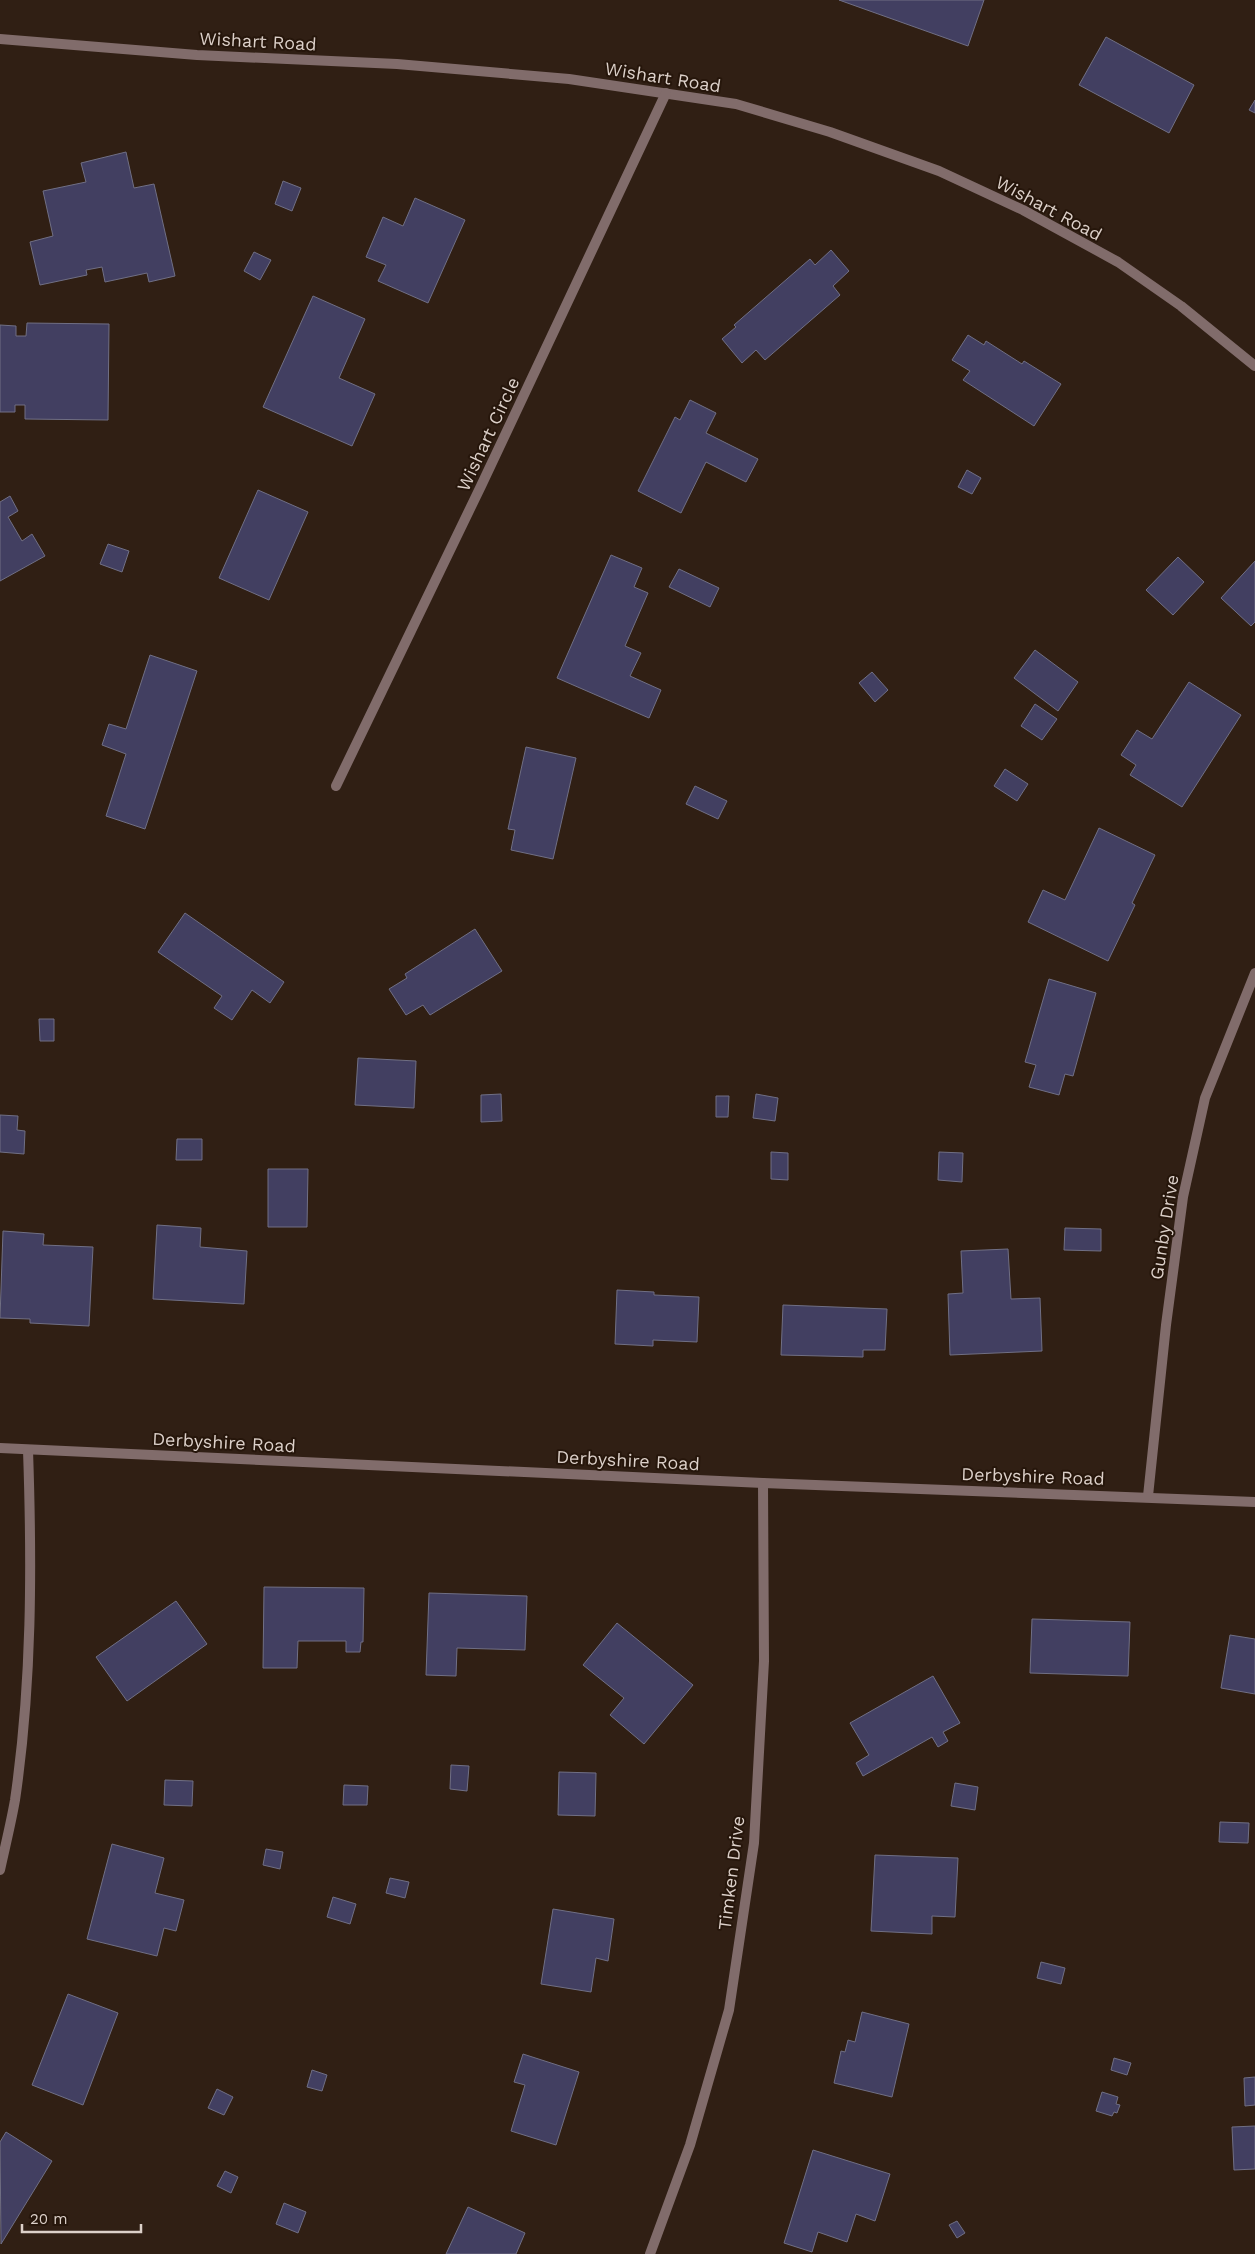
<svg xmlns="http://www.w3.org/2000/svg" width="1255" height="2254" font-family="'Work Sans',sans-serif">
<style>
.building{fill:#423f61;stroke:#706f84}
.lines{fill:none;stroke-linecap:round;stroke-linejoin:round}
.minor{stroke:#816c6b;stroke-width:10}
.tertiary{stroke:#816c6b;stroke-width:10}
.labels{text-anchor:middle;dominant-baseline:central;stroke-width:4;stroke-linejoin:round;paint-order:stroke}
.street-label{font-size:18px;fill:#dcd0c9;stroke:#26160b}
</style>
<rect width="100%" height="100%" fill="#301f14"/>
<g class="building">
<path d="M839,0H984L968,46Z"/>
<path d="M1106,37L1194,85L1169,133L1079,85Z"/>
<path d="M1255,100V113L1249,110Z"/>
<path d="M126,152L134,188L154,184L175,276L149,282L147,273L105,282L102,267L86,270L87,275L40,285L30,242L53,236L43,191L86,182L81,163Z"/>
<path d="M283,181L301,188L292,211L275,204Z"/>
<path d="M415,198L465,220L428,303L378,281L386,265L366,257L383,217L403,226Z"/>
<path d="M831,250L849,271L833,286L840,295L765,360L756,350L742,363L722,339L736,327L734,325L810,259L815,265Z"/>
<path d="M254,252L271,260L260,280L244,271Z"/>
<path d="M313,296L365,319L339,378L375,394L352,446L263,407Z"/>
<path d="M27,323L109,324L108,420L25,419V405H15V412H0V325L16,326V336H26Z"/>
<path d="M968,335L984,345L986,341L1022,364L1024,361L1061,384L1034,426L963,380L970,371L952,360Z"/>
<path d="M690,400L716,413L706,433L758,459L746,482L706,462L681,513L638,491L675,417L680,420Z"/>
<path d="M967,470L981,478L972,494L958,487Z"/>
<path d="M258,490L308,512L269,600L219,578Z"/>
<path d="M10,496L18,511L8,517L22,541L32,534L45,556L0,581V502Z"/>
<path d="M108,544L129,551L122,572L100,564Z"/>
<path d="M611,555L642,568L634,587L648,593L625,646L641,653L630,676L661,690L649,718L557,678Z"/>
<path d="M1178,557L1204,582L1173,615L1146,590Z"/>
<path d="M1255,561V622L1251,626L1221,598Z"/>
<path d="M679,569L719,588L710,607L669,587Z"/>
<path d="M1035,650L1078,682L1058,711L1014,678Z"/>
<path d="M150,655L197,671L145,829L106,816L126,754L102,745L109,724L126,729Z"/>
<path d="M872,672L888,690L875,702L859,683Z"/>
<path d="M1189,682L1241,715L1182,807L1130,775L1136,765L1121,755L1137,730L1152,739Z"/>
<path d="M1035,704L1057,719L1042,740L1021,726Z"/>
<path d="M526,747L576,758L553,859L511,850L515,830L508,829Z"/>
<path d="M1005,769L1028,784L1017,801L994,786Z"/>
<path d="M695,786L727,801L718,819L686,804Z"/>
<path d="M1099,828L1155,855L1132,903L1135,905L1108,961L1028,922L1043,890L1065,900Z"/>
<path d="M185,913L284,982L270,1003L252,990L232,1020L214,1008L222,996L158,952Z"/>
<path d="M475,929L502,971L430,1015L423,1005L406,1015L389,989L407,978L405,974Z"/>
<path d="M1049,979L1096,993L1073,1076L1065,1074L1059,1095L1029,1087L1036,1065L1025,1062Z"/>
<path d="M39,1019H54V1041H40Z"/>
<path d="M358,1058L416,1061L414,1108L355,1105Z"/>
<path d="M501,1094L502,1121L481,1122V1095Z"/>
<path d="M756,1094L778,1098L775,1121L753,1118Z"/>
<path d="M716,1096H729L728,1117H716Z"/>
<path d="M0,1115L18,1116L17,1130L25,1131L24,1154L0,1152Z"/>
<path d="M177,1139H202V1160H176Z"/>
<path d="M771,1152L788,1153V1180L771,1179Z"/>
<path d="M939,1152L963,1153L962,1182L938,1180Z"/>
<path d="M268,1169H308L307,1227H268Z"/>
<path d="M157,1225L201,1228L200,1247L247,1251L244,1304L153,1299Z"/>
<path d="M1065,1228L1101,1229V1251L1064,1250Z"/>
<path d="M3,1231L44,1234L43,1245L93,1247L89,1326L30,1323V1319L0,1318Z"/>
<path d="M1008,1249L1011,1299L1040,1298L1042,1351L950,1355L948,1294L963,1293L961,1251Z"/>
<path d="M617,1290L654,1292V1295L699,1297L697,1342L653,1340V1346L615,1344Z"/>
<path d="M783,1305L887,1309L885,1350H863V1357L781,1355Z"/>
<path d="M264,1587L364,1588L363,1642H361L360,1652H346V1641H298L297,1668H263Z"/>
<path d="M429,1593L527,1596L525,1650L457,1648L456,1676L426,1675Z"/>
<path d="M176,1601L207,1644L127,1701L96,1657Z"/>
<path d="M1032,1619L1130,1622L1128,1676L1030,1673Z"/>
<path d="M617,1623L693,1685L644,1744L610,1715L624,1698L583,1665Z"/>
<path d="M1230,1635L1255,1639V1694L1221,1688Z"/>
<path d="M933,1676L960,1723L943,1732L948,1741L938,1747L932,1737L863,1776L856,1763L869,1755L850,1723Z"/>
<path d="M451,1765L469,1766L467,1791L450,1789Z"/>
<path d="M559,1772L596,1773L595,1816L558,1815Z"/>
<path d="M165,1780L193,1781L192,1806L164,1805Z"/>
<path d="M955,1783L978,1787L975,1810L951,1806Z"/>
<path d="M344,1785L368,1786L367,1805H343Z"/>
<path d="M1220,1822L1249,1823L1248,1843L1219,1842Z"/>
<path d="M112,1844L164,1858L155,1893L184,1900L176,1931L164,1928L157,1956L87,1939Z"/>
<path d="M266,1849L283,1852L280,1869L263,1865Z"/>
<path d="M875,1855L958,1858L955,1917L932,1916V1934L871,1931Z"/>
<path d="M390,1878L409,1882L405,1898L386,1893Z"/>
<path d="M333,1897L356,1904L350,1924L327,1917Z"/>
<path d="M553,1909L614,1919L608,1961L596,1958L591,1992L541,1984Z"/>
<path d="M1041,1962L1065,1968L1061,1984L1037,1978Z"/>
<path d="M68,1994L118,2013L83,2105L32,2085Z"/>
<path d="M862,2012L909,2024L892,2097L834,2083L841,2051L845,2052L848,2040L855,2042Z"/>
<path d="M523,2054L579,2072L556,2145L511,2131L525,2085L514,2082Z"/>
<path d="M1114,2058L1131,2063L1127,2075L1111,2070Z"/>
<path d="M312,2070L327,2075L322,2091L307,2087Z"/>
<path d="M1255,2077V2105L1245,2106L1244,2078Z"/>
<path d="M217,2089L233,2097L224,2115L208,2108Z"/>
<path d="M1102,2092L1118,2097L1116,2104L1120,2105L1117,2113L1114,2112L1112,2116L1096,2111Z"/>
<path d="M1255,2126V2169L1234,2170L1232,2127Z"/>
<path d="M6,2132L52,2161L1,2244L0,2142Z"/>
<path d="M813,2150L890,2174L875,2221L856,2214L847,2242L818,2232L812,2252L784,2243Z"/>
<path d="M225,2171L238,2177L231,2193L217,2186Z"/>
<path d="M284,2203L306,2212L298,2233L276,2224Z"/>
<path d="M468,2207L525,2233L516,2254H446Z"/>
<path d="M957,2221L965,2233L957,2238L949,2225Z"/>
</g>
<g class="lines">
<g class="minor">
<path d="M0,39L197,55L397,64L569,79L736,104L830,132L939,171L1023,210L1118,262L1181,306L1255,366"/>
<path d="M336,786L481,486L666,93"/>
<path d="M1148,1496L1166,1325L1183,1197L1205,1098L1255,973"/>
<path d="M650,2254L690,2145L729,2010L754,1843L764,1661L763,1483"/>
</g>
<g class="tertiary">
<path d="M0,1448L763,1483L1255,1502"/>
<path d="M0,1870C5,1847 11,1823 15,1800C32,1684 32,1566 28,1450"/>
</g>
</g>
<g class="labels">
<g class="street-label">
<text transform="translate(258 41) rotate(3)">Wishart Road</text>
<text transform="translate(663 77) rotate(9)">Wishart Road</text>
<text transform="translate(1049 208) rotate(28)">Wishart Road</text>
<text transform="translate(488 434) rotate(-65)">Wishart Circle</text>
<text transform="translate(1164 1227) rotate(-81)">Gunby Drive</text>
<text transform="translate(224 1442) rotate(3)">Derbyshire Road</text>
<text transform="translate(628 1460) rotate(3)">Derbyshire Road</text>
<text transform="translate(1033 1476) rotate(2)">Derbyshire Road</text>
<text transform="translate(731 1873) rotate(-83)">Timken Drive</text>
</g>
</g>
<path d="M22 2224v8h119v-8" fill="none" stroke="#dcd0c9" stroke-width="2.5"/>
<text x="30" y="2224" font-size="15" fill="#dcd0c9" stroke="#26160b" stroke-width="4" paint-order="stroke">20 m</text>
</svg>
